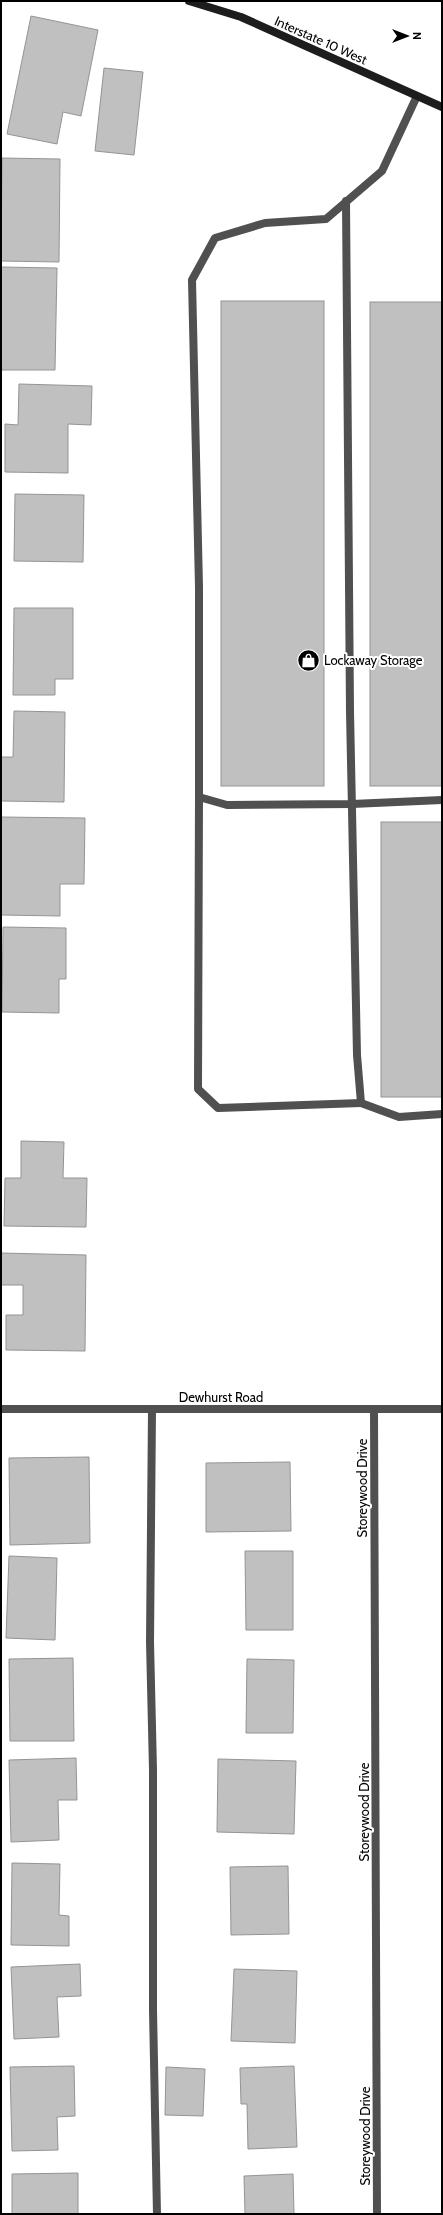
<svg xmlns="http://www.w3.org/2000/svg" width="443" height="2215" font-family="Cabin,sans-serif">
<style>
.building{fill:#c0c0c0;stroke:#949494}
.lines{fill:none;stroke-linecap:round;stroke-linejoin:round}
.service{stroke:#505050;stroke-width:8}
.tertiary{stroke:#505050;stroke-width:8}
.secondary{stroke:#1d1d1d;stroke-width:8}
.labels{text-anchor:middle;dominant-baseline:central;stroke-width:4;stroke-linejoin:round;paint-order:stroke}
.street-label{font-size:13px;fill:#000;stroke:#fff}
.poi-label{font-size:13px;fill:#000;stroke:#fff;text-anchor:start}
</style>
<rect width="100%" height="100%" fill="#fff"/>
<g class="building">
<path d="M31,16L98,30L81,116L63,112L57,144L7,134Z"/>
<path d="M104,68L143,72L134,155L95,151Z"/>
<path d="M2,158L60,159L59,262L1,261Z"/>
<path d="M1,267L57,268L55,370H1Z"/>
<rect x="221" y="301" width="103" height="485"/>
<rect x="370" y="302" width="72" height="484"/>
<path d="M19,384L92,386L91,425L68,424V473L5,472V424L18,425Z"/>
<path d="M15,494L84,495L83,562L14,561Z"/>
<path d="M14,608H73V679H55V695H13Z"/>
<path d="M14,711L65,712L64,802L1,801V757H13Z"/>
<path d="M1,817L85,818L84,884H60V916L1,915Z"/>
<rect x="381" y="822" width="61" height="275"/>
<path d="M3,927L66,928V979H59V1013L2,1012Z"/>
<path d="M21,1141L64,1142L63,1178H87L86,1227L4,1226L5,1178H21Z"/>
<path d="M1,1253L86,1255L85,1351L6,1350V1315H23V1285H1Z"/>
<path d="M89,1457L90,1543L10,1545L9,1458Z"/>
<path d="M290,1462L291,1531L206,1532V1463Z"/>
<path d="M245,1551H293V1630H246Z"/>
<path d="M9,1556L57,1558L55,1640L6,1638Z"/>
<path d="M73,1658L74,1741H10L9,1659Z"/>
<path d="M247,1659L294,1660L293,1733H246Z"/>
<path d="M76,1758L77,1800H58L59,1840L11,1842L9,1760Z"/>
<path d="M218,1759L296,1761L294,1834L217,1832Z"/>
<path d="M12,1863L60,1864L59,1915L69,1916V1946L11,1945Z"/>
<path d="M288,1866L289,1934L231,1935L230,1867Z"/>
<path d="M80,1964L81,1996L57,1997L59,2037L14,2039L11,1967Z"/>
<path d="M234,1969L297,1971L295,2043L231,2041Z"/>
<path d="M74,2066L75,2116L57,2117L58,2150L12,2151L10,2067Z"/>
<path d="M294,2066L297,2147L248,2149L247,2104H241L240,2068Z"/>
<path d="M166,2067L205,2069L203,2116L165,2115Z"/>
<path d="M78,2173V2214H12V2174Z"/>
<path d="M293,2174L294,2214H245L244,2176Z"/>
</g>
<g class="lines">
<g class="service">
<path d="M417,96L382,171L326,219L265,223L215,238L192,280L199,587V797L227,805L352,804L442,800"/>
<path d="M346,201L350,712L357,1055L361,1103L399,1117L442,1114"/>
<path d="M199,797L198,1089L218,1108L361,1103"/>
<path d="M152,1409L150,1642L153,1770V2010L157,2214"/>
</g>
<g class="tertiary">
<path d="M1,1409H442"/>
<path d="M374,1409L377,2214"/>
</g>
<path class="secondary" d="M189,1L241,17L442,107"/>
</g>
<defs>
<symbol id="shop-disc" viewBox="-11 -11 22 22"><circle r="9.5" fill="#000" stroke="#fff"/><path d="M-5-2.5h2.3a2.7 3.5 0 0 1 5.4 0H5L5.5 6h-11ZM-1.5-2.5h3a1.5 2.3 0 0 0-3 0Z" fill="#fff"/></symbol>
</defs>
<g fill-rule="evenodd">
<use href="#shop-disc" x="296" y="648" width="25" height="25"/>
</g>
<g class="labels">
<g class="street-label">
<text transform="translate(321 40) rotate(24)">Interstate 10 West</text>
<text x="221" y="1397">Dewhurst Road</text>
<text transform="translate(362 1488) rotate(-90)">Storeywood Drive</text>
<text transform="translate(364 1812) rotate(-90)">Storeywood Drive</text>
<text transform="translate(365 2136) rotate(-90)">Storeywood Drive</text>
</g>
<g class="poi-label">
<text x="324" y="660">Lockaway Storage</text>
</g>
</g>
<rect width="443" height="2215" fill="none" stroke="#000000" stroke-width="4"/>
<g transform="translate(407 36) rotate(90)" stroke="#ffffff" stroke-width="3" paint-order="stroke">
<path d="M0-3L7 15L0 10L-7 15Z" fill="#000000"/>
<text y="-6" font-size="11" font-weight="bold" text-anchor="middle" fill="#000000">N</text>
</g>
</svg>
